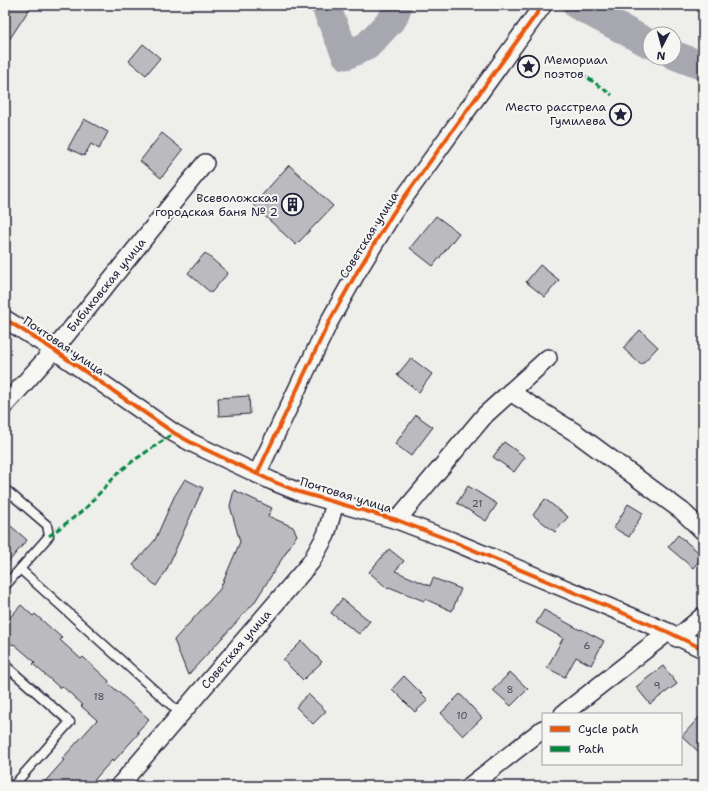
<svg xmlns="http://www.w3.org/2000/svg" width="708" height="791" font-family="'Shantell Sans',sans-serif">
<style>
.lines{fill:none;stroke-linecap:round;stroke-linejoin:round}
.river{stroke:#a7a7af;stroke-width:29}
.building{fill:#bbbbbf;stroke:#22223b}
.service-casing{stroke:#22223b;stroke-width:11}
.minor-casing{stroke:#22223b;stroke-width:20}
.service{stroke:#f6f6f2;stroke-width:8}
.minor{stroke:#f6f6f2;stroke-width:17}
.quiet{stroke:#00873e;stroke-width:3;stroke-dasharray:6 3;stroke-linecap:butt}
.cycleway-casing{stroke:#f6f6f2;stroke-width:6}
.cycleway{stroke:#e8590c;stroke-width:4}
.labels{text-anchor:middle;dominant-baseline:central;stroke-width:4;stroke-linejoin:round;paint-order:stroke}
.number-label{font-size:10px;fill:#48485c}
.poi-label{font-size:12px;fill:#22223b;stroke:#f6f6f2;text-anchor:end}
.street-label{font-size:12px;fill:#22223b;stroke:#f6f6f2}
</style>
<rect width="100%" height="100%" fill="#eeeeeb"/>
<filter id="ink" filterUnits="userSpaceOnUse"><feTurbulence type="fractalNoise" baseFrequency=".025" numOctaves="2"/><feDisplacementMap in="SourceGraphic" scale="8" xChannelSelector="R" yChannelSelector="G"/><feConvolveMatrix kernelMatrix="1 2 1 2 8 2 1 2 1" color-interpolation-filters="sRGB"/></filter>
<g filter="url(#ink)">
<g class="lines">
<g class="river">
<path d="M325,5L346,55L367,46L393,18L398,5"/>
<path d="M577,5L650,44"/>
<path d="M674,55L703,66"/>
</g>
</g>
<g class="building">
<path d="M5,5H32L5,46Z"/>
<path d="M143,44L160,58L146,75L129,61Z"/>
<path d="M84,119L108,132L99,149L91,144L84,156L68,148Z"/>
<path d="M162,133L183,150L161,178L140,161Z"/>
<path d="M289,165L333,206L296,245L253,205Z"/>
<path d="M436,216L459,233L433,266L410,248Z"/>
<path d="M205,253L228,273L211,293L188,273Z"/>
<path d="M540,265L559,280L545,297L526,282Z"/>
<path d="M640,330L658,347L641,365L623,348Z"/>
<path d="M411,358L432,374L419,392L397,375Z"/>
<path d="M249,396L250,414L219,416L218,398Z"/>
<path d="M416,415L433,427L411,456L395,444Z"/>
<path d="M504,442L525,457L514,472L493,457Z"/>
<path d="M185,479L203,488L166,571L156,586L133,565L155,540L174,497Z"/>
<path d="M468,486L497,504L486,521L457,503Z"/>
<path d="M234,490L272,508L268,516L293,527L297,535L254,603L188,675L174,640L220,589L240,542L230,506Z"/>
<path d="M545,499L568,517L555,532L533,515Z"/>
<path d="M628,504L643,513L629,537L614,528Z"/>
<path d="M5,521L27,540L5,566Z"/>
<path d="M678,535L703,556L693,568L668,547Z"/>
<path d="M389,549L404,561L395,571L430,586L433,578L461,589L452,611L425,599L424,601L389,587L388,589L369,572Z"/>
<path d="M342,599L370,621L359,634L331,613Z"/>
<path d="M21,605L33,616L35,614L62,638L60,640L81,659L83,657L109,681L108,683L149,719L137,732L139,733L113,762L112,760L89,786H41L64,760L62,759L97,720L81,706L83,705L62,686L60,688L33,664L35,662L14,644L13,645L5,639V623Z"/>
<path d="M544,610L580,630L581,629L604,641L591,665L576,657L565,677L547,668L563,638L536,623Z"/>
<path d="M302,641L322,662L303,680L283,660Z"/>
<path d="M663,666L677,684L650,704L636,687Z"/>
<path d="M510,672L528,689L511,706L493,690Z"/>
<path d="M404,676L428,700L415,712L392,689Z"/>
<path d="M308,694L326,711L313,724L296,707Z"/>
<path d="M460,694L482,718L463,736L441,713Z"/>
<path d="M703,713V756L682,736Z"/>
</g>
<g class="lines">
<defs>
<g id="service">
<path d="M5,489L47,525L49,536L5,586"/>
<path d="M20,569L181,714"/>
<path d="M5,665L70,722L13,786"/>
</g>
<g id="minor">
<path d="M5,319L54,350L174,433L192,443L272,481L299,492L397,520L452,541L668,632L703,649"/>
<path d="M510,392L576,433L682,511L703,531"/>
<path id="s1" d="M5,405L54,350L205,163"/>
<path d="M257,474L329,322L357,272L393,213L543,5"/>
<path d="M397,520L485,415L548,358"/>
<path d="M677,638L703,616"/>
<path d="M563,714L668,632"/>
<path id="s2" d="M119,786L311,562L326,535L335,503"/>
<path d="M470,786L543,729"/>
</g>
</defs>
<use href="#service" class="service-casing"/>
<use href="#minor" class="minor-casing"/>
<use href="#service" class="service"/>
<use href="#minor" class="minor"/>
<g class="quiet">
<path d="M581,73L612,95"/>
<path d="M49,536L84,510L118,473L133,461L174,433"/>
</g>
<defs>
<g id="cycleway">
<path d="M5,319L54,350L174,433L192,443L272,481L299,492L397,520L452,541L668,632L703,649"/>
<path d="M257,474L329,322L357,272L393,213L543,5"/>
</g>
</defs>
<use href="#cycleway" class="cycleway-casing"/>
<use href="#cycleway" class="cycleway"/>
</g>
</g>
<defs>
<symbol id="sight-ring" viewBox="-11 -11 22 22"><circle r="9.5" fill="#f6f6f2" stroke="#22223b" stroke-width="1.5"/><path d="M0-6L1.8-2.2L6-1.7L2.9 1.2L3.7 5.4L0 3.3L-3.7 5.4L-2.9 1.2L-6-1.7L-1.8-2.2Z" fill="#22223b"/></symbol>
<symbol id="building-ring" viewBox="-11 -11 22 22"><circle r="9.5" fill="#f6f6f2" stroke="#22223b" stroke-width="1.5"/><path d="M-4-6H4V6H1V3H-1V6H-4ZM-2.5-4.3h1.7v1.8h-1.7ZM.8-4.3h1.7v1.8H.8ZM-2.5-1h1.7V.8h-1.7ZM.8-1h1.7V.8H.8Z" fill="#22223b"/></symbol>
</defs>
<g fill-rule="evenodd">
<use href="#sight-ring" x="516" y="54" width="25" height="25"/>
<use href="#sight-ring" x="608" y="102" width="25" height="25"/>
<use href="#building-ring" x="280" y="192" width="25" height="25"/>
</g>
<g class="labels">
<g class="number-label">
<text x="477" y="503">21</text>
<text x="587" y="645">6</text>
<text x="657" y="685">9</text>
<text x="510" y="689">8</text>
<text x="99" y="696">18</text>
<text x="462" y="715">10</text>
</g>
<g class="poi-label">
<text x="544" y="60" text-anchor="start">Мемориал<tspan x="544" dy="14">поэтов</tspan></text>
<text x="606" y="107">Место расстрела<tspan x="606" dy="14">Гумилева</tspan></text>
<text x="278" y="198">Всеволожская<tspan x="278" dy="14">городская баня № 2</tspan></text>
</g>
<g class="street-label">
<text transform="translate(369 235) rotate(-58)">Советская улица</text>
<text stroke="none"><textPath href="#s1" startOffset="157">Бибиковская улица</textPath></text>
<text transform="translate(64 346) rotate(34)">Почтовая улица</text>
<text transform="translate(346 495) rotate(17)">Почтовая улица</text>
<text stroke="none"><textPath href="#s2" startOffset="180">Советская улица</textPath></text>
</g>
</g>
<rect width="708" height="791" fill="none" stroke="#f6f6f2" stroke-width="20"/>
<rect x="10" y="10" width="688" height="771" fill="none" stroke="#22223b" stroke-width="1.5" filter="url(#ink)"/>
<rect x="542" y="713" width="140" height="52" fill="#f6f6f2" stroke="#a1a1a9"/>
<rect x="550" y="726" width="20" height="6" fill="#e8590c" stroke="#a1a1a9"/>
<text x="578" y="733" font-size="12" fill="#22223b">Cycle path</text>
<rect x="550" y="746" width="20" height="6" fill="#00873e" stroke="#a1a1a9"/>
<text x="578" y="753" font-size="12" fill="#22223b">Path</text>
<g transform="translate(662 46) rotate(186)"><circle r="19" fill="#f6f6f2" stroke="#a1a1a9"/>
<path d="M0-3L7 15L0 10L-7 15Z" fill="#22223b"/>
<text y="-6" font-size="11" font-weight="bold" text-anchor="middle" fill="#22223b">N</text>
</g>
</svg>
